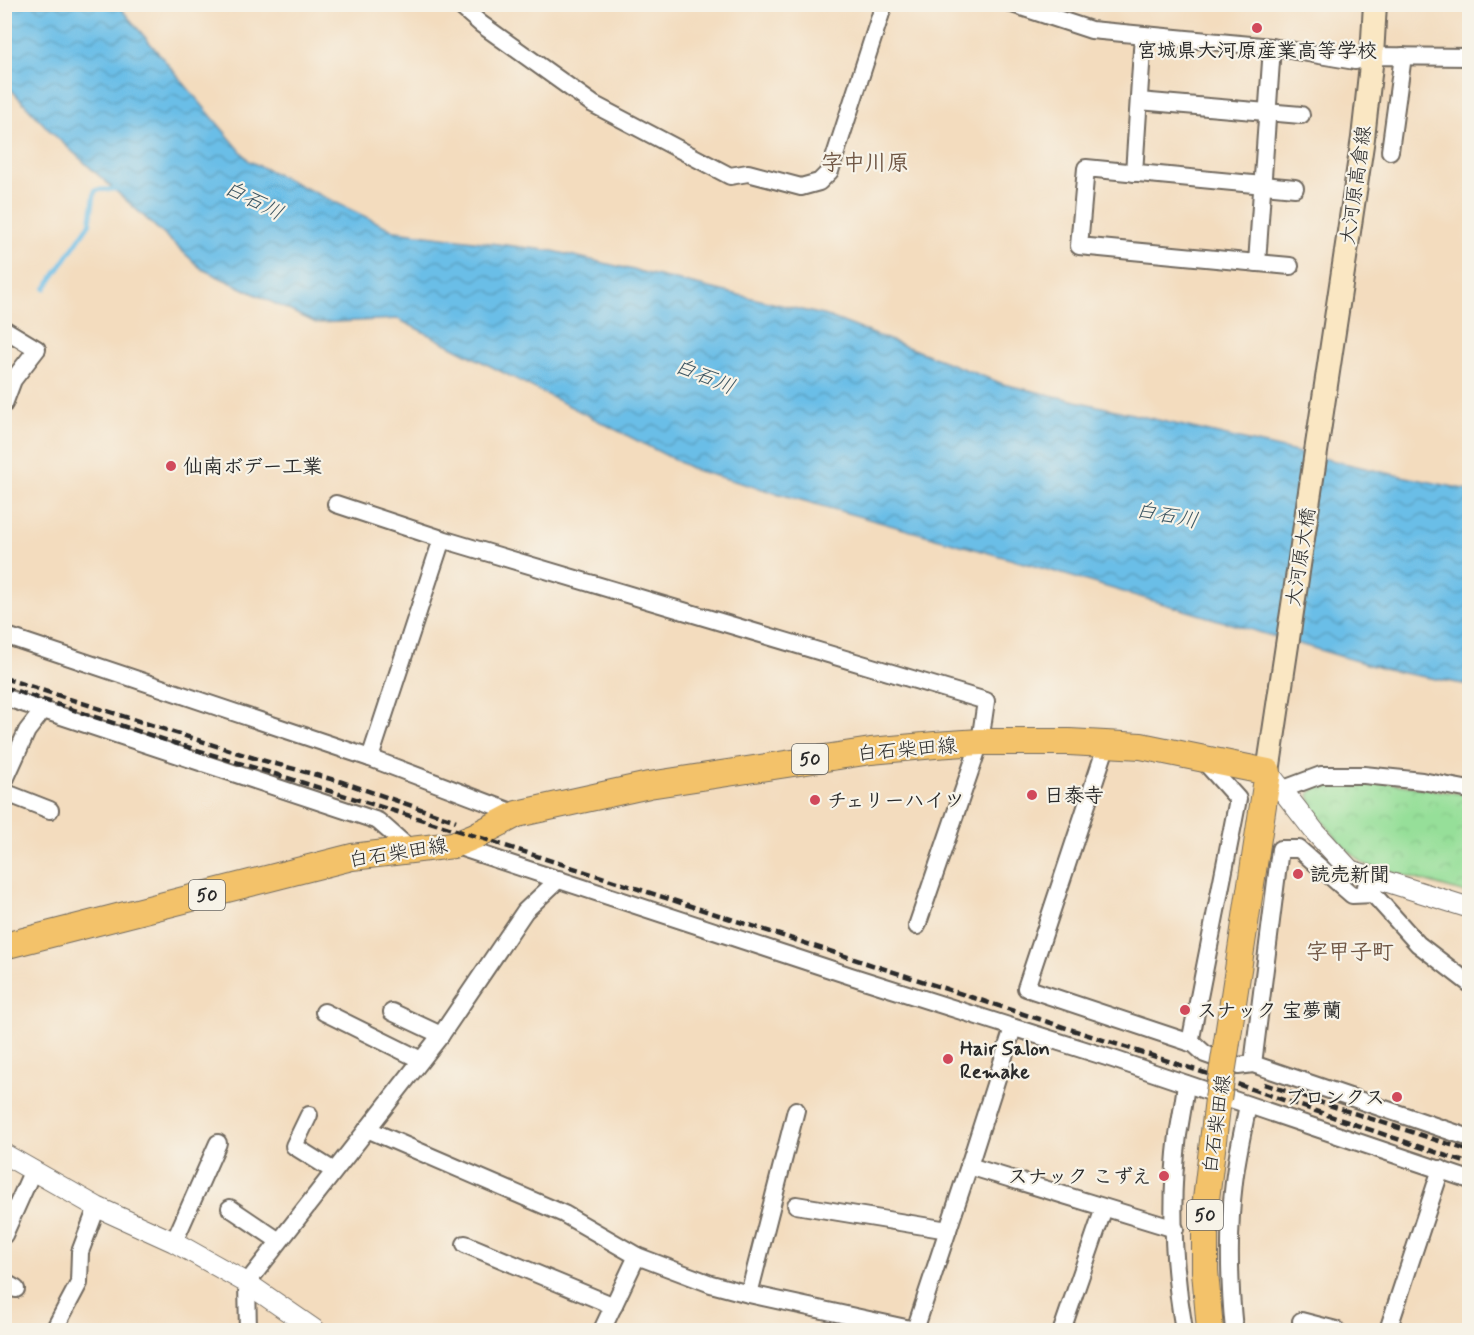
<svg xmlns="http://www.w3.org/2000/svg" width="1474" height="1335" font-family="Mynerve,'Klee One',sans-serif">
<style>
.park{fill:url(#park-crowns);stroke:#608562;stroke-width:1.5}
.water{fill:url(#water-waves);stroke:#4b7489;stroke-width:1.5}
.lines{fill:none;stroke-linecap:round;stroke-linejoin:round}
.stream{stroke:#6bbee7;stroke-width:4.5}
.minor-casing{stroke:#71695e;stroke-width:20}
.tertiary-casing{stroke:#71695e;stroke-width:22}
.secondary-casing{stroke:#71695e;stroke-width:26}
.primary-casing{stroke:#71695e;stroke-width:28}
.minor{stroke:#fff;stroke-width:16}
.tertiary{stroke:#fff;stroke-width:20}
.secondary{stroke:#fae7c3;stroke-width:22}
.primary{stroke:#f3c26a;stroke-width:26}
.rail{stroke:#2b2b2b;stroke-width:4.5;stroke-dasharray:9 4.5;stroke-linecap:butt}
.primary-bridge-casing{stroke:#71695e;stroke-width:28;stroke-linecap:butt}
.primary-bridge{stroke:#f3c26a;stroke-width:26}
.poi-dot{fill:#d1495b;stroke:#f7f3e8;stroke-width:2}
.labels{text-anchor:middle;stroke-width:4.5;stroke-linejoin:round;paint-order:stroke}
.shield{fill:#f7f3e8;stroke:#686764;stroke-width:1.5}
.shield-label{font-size:18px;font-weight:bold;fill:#2b2b2b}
.poi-label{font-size:20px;font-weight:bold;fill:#2b2b2b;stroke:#f7f3e8;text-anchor:start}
.street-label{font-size:20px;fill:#2b2b2b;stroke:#f7f3e8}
.water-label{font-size:21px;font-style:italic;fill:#3e5763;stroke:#f7f3e8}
.quarter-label{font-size:22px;font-weight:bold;fill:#6f5644;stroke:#f7f3e8}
</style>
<defs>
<pattern id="park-crowns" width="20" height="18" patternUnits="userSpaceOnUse" patternTransform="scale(1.5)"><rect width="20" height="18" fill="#96df99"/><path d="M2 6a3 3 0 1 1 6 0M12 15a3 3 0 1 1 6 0" fill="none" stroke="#81c084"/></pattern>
<pattern id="water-waves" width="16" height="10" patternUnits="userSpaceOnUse" patternTransform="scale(1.5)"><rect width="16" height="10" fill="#6bbee7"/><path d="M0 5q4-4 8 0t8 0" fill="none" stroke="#589bbb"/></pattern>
</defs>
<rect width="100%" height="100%" fill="#f7f3e8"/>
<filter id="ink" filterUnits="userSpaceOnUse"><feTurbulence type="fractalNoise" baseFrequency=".0167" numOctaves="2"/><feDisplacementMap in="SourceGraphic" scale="12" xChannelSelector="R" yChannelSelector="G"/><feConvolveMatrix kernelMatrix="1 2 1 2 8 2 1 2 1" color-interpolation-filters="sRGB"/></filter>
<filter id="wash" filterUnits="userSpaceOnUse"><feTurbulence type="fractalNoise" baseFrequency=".008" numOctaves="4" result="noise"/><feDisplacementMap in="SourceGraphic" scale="24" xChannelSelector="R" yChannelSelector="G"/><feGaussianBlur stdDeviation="1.35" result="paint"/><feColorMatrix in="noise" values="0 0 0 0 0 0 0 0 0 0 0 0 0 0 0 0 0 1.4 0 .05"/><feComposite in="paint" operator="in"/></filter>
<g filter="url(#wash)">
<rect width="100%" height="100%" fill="#f3dcbe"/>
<polygon class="park" points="1369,780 1469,795 1469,894 1364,864 1342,845 1312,808 1309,794 1323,782"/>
<polygon class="water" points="5,5 118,5 249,161 395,231 553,251 827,316 1003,384 1382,472 1469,490 1469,685 1387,670 1056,572 695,470 398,319 316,323 202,269 52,133 5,83"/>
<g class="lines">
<polyline class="stream" points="45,289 90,223 95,190 120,189"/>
</g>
</g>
<g filter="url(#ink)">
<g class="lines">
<g class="minor-casing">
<g id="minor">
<polyline points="458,4 481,24 593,104 730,176 748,173 801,187 819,182 830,171 884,4"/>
<polyline points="1012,4 1091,30 1272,47 1355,61 1372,56 1470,57"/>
<polyline points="1139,101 1301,115"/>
<polyline points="1390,151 1403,56"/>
<polyline points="1134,173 1143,35"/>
<polyline points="1257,263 1272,47"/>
<polyline points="1290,266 1079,246 1086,168 1295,188"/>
<polyline points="4,329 37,349 13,380 4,404"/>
<polyline points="336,504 442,539 986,701 980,742 917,926"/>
<polyline points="4,635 370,758 517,814"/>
<polyline points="4,697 378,821 410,849"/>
<polyline points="1107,744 1026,988 1194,1044 1205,1054 1238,1066 1253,1064 1470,1138"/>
<polyline points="370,758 442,539"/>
<polyline points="4,782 27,731 44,709"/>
<polyline points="1281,790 1321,775 1364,775 1422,781 1470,790"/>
<polyline points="4,792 50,810"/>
<polyline points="453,845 851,976 1113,1059 1470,1180"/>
<polyline points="1366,886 1418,944 1470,984"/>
<polyline points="324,1012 421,1060"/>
<polyline points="392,1012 441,1035"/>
<polyline points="1190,1043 1238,799 1202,759"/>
<polyline points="1253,1064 1280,849 1299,849 1352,895 1374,894"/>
<polyline points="309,1115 294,1146 334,1171"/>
<polyline points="367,1129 564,1214 637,1256 711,1284 749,1294 796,1110"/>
<polyline points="969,1166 1175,1229"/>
<polyline points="796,1205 948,1230"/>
<polyline points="230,1208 279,1241"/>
<polyline points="4,1235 33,1170"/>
<polyline points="174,1242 218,1143"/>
<polyline points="465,1244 614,1306"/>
<polyline points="4,1282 16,1289"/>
<polyline points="749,1294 915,1330"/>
<polyline points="1301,1321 1336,1330"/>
<polyline points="54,1330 79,1283 80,1252 97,1207"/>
<polyline points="248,1330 247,1283 441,1035 525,911 559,879"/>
<polyline points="602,1330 637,1256"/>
<polyline points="915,1330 969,1166 1013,1028"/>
<polyline points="1062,1330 1104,1208"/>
<path d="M1184 1330C1173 1267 1170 1199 1178 1135 1181 1118 1184 1101 1186 1084"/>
<path d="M1234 1330C1229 1281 1228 1231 1234 1182 1237 1156 1243 1130 1248 1105"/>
<polyline points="1388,1330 1441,1169"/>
</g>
</g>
<g class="tertiary-casing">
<g id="tertiary">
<polyline points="1268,772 1315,832 1350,870 1470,908"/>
<polyline points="4,1154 97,1207 174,1242 247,1283 315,1330"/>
</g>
</g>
<g class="secondary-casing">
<polyline id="secondary" points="1268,772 1363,138 1372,56 1375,4"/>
</g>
<g class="primary-casing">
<g id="primary">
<polyline points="4,946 352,857 453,845 475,836 517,814 649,785 871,751 935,745 980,742 1069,742 1141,746 1268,772 1227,1042"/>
<polyline points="1210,1330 1205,1271 1205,1208 1218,1099"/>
</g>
</g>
<use href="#minor" class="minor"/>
<use href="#tertiary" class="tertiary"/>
<use href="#secondary" class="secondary"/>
<use href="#primary" class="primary"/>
<g class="rail">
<polyline points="4,678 254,758 342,782 456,821"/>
<polyline points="4,687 168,741 475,836 1202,1072 1470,1164"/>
<polyline points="1264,1084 1470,1151"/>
</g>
<g class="primary-bridge-casing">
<polyline id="primary-bridge" points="1218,1099 1227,1042"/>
</g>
<use href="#primary-bridge" class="primary-bridge"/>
</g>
</g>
<g class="poi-dot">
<circle cx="1257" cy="28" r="6"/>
<circle cx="171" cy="466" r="6"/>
<circle cx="1032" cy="795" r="6"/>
<circle cx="815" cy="800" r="6"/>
<circle cx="1298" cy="874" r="6"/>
<circle cx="1185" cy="1010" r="6"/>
<circle cx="948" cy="1059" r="6"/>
<circle cx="1397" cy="1097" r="6"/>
<circle cx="1164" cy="1176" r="6"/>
</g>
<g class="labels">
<g class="shield">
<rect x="792" y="744" width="36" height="30" rx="4.5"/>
<rect x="189" y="880" width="36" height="30" rx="4.5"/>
<rect x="1187" y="1200" width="36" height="30" rx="4.5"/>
</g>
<g class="shield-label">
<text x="810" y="765">50</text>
<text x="207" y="901">50</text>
<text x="1205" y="1221">50</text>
</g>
<g class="poi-label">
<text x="1257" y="57" text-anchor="middle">宮城県大河原産業高等学校</text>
<text x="183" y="473">仙南ボデー工業</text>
<text x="1044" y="802">日泰寺</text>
<text x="827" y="807">チェリーハイツ</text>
<text x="1310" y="881">読売新聞</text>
<text x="1197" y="1017">スナック 宝夢蘭</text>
<text x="960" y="1055">Hair Salon<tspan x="960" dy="23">Remake</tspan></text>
<text x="1385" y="1104" text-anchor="end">ブロンクス</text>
<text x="1152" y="1183" text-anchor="end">スナック こずえ</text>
</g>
<g class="street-label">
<text transform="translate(1355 185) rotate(-82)" y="7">大河原高倉線</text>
<text transform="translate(1300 557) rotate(-81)" y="7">大河原大橋</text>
<text transform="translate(907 749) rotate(-5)" y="7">白石柴田線</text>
<text transform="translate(398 852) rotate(-9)" y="7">白石柴田線</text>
<text transform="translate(1216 1124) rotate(-82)" y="7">白石柴田線</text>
</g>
<g class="water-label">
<text transform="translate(254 200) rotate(27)" y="7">白石川</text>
<text transform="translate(705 376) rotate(22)" y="7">白石川</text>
<text transform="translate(1167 515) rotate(11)" y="7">白石川</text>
</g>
<g class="quarter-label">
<text x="865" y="170">字中川原</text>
<text x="1350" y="959">字甲子町</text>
</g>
</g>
<rect width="1474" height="1335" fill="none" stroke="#f7f3e8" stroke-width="24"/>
</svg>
